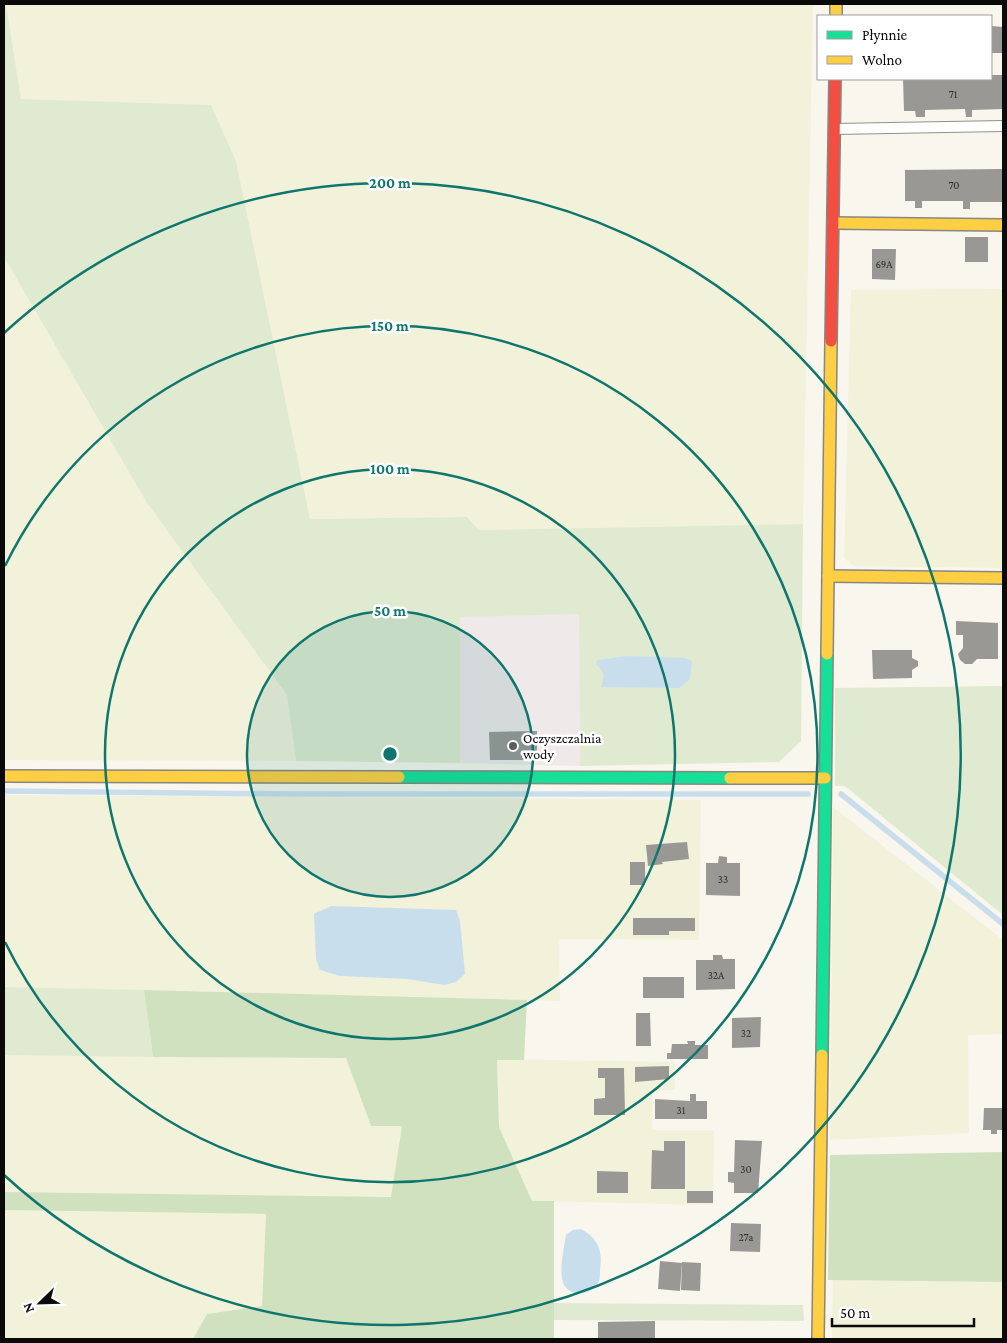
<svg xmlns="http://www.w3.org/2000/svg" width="1007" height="1343" font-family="'Crimson Pro',serif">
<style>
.industrial{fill:#efe9ea}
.farmland{fill:#f2f2db}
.green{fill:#dfead0}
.forest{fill:#cfe1bf}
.water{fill:#c9deed}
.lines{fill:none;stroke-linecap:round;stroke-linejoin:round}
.stream{stroke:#c9deed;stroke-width:5.5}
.building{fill:#9a9894}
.lane-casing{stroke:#91908c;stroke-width:12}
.fast-casing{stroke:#888783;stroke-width:14}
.slow-casing{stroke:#888783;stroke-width:14}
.jam-casing{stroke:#888783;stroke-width:14}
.lane{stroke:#fefefc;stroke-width:10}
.fast{stroke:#16e098;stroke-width:11}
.slow{stroke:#ffcf43;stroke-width:11}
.jam{stroke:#f24e42;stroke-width:11}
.ring{fill:none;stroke:#0f766e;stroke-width:2.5}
.poi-dot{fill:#5d5d59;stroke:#fff;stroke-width:2}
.labels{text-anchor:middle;stroke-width:5;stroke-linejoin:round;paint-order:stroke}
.number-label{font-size:11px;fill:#2e2e2c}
.poi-label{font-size:14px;fill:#0a0a0a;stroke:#fff;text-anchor:start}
.centre{fill:#0f766e;stroke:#fff;stroke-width:2.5}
.ring-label{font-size:15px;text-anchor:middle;font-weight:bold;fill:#0f766e;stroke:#fff;stroke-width:5;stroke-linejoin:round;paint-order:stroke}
</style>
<rect width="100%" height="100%" fill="#f8f6ed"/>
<polygon class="industrial" points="579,613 580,766 460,763 460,617"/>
<g class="farmland">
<polygon points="6,4 813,4 803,524 479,530 467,517 310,519 236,161 211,105 21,99"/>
<polygon points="4,257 147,503 287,695 296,761 4,760"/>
<polygon points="1003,289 1003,568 854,566 844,558 851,290"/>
<polygon points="4,795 701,800 699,940 559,939 560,1001 4,987"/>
<polygon points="833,807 1003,940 1003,1034 968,1035 969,1133 830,1140"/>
<polygon points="4,1055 346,1058 371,1126 402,1126 391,1198 4,1192"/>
<polygon points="497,1059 675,1062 675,1090 652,1090 652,1130 714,1130 713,1205 532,1201 499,1127"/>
<polygon points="4,1210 266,1214 262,1306 207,1314 193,1339 4,1339"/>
<polygon points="833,1280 1003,1282 1003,1339 832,1339"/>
</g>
<g class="green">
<polygon points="4,4 6,4 21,99 211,105 236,161 310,519 467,517 479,530 803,524 801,741 779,762 580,766 579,614 460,617 460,763 296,761 287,695 147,503 4,257"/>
<polygon points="1003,686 1003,915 845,786 835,786 835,688"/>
<polygon points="4,987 144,990 153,1057 4,1055"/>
<polygon points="553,1303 803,1305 804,1321 554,1320"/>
</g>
<g class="forest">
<polygon points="144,990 527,1000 524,1060 497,1060 499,1127 532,1201 554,1201 554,1339 193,1339 207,1314 262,1306 266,1214 4,1210 4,1192 391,1197 402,1126 371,1126 346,1058 153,1057"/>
<polygon points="1003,1152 1003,1282 828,1280 830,1155"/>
</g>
<g class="water">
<path d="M628 656 685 658 692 661 690 679 679 688 601 687C605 675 605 673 596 664L597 660Z"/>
<polygon points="331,906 456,910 460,921 465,974 456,982 445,985 407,979 341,976 320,970 316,959 314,914"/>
<path d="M581 1229C598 1238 603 1251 600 1270 600 1275 600 1281 597 1285 590 1295 571 1297 564 1285 558 1272 564 1249 566 1235L573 1230Z"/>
</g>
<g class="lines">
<g class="stream">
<polyline points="4,791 291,794 808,794"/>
<polyline points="841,794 1003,924"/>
</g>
</g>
<g class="building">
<polygon points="991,26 1003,27 1003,53 991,53"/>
<polygon points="991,75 1003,75 1003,109 972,110 972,117 966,117 965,109 925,110 925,117 916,117 915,111 904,111 903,79 991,79"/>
<polygon points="1003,169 1003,202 970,202 970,209 963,209 963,201 922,201 922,208 915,208 915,201 905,201 905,170"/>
<rect x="965" y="237" width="23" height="25"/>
<polygon points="872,249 896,249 895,280 872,279"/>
<polygon points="956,621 998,623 998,659 977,659 972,664 965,664 960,660 958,654 963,648 963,635 956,635"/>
<polygon points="872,650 912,650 912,658 918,661 918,666 912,670 912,678 873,679"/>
<polygon points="537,731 537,760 490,760 489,732"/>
<polygon points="687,842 689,859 662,862 663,864 648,866 646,845"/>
<polygon points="719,856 727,857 727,863 740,863 740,896 706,895 706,863 718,863"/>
<rect x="630" y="862" width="15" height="23"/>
<polygon points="633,918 695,918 695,931 669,931 669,935 633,935"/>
<polygon points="713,955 722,955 723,959 735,959 735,989 696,990 696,960 713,960"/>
<rect x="643" y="977" width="41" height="21"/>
<polygon points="636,1013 650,1013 651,1046 636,1046"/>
<polygon points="761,1017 760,1047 732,1048 732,1018"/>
<polygon points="687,1041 695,1041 695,1045 708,1045 708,1059 667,1059 667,1053 671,1053 672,1044 688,1044"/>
<polygon points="669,1066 669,1079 635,1082 635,1067"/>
<polygon points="598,1068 624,1068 625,1115 594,1115 594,1099 605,1098 605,1078 598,1078"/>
<polygon points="690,1094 696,1094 696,1101 707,1101 707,1119 655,1119 655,1099 690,1101"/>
<polygon points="984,1108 1003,1108 1003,1130 997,1130 997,1134 991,1134 991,1130 983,1130"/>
<polygon points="735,1140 762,1141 758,1193 734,1193 734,1183 728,1182 728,1172 734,1172"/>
<polygon points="664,1141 685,1141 685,1189 651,1189 652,1150 664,1151"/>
<polygon points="597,1171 628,1172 628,1193 597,1193"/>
<rect x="687" y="1191" width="26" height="12"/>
<polygon points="731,1223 761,1224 760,1252 730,1251"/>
<polygon points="660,1261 682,1263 680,1291 658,1289"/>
<polygon points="682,1262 701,1263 700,1291 681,1290"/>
<polygon points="655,1321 655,1339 598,1339 598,1322"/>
</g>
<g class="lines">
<g class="lane-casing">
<polyline id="lane" points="834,129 1003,126"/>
</g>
<g class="fast-casing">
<g id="fast">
<polyline points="399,777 730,778"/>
<polyline points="822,1055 827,654"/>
</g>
</g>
<g class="slow-casing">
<g id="slow">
<polyline points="836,4 836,16"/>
<polyline points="833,223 1003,225"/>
<polyline points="828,576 1003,578"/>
<polyline points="827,654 831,341"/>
<polyline points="4,776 399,777"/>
<polyline points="730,778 825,778"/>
<polyline points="818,1339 822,1055"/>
</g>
</g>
<g class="jam-casing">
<polyline id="jam" points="831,341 835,79"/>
</g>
<use href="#lane" class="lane"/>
<use href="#fast" class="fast"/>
<use href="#slow" class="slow"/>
<use href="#jam" class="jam"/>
</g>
<circle cx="390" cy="754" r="143" fill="#0f766e" fill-opacity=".12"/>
<g class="ring">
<circle cx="390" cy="754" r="143"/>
<circle cx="390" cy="754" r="285"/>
<path d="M5 566A428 428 0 1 1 5 942"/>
<path d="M4 333A571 571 0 1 1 4 1175"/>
</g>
<circle class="poi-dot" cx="513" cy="746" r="5"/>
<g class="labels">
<g class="number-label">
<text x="953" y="98">71</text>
<text x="954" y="189">70</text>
<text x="884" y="268">69A</text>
<text x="723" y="883">33</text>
<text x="716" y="979">32A</text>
<text x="746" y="1037">32</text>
<text x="681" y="1114">31</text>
<text x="746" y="1173">30</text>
<text x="746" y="1241">27a</text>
</g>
<g class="poi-label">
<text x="523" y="743">Oczyszczalnia<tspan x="523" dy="16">wody</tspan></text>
</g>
</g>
<circle cx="390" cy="754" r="8" class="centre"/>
<g class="ring-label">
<text x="390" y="188">200 m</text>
<text x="390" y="331">150 m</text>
<text x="390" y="474">100 m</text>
<text x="390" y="616">50 m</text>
</g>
<rect width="1007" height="1343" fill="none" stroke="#0a0a0a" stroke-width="10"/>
<rect x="817" y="15" width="175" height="65" fill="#ffffff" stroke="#9d9d9d"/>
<rect x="827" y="31" width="25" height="8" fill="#16e098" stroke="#9d9d9d"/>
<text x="862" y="40" font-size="15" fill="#0a0a0a">Płynnie</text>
<rect x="827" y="56" width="25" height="8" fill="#ffcf43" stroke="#9d9d9d"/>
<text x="862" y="65" font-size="15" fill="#0a0a0a">Wolno</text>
<g transform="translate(40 1303) rotate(247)" stroke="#ffffff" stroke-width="4" paint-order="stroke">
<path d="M0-4L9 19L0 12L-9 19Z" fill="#0a0a0a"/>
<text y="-8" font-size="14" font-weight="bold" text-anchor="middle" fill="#0a0a0a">N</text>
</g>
<path d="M832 1318v8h142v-8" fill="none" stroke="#0a0a0a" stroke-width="2.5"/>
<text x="840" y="1318" font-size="15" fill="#0a0a0a" stroke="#ffffff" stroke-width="4" paint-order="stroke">50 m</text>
</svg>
